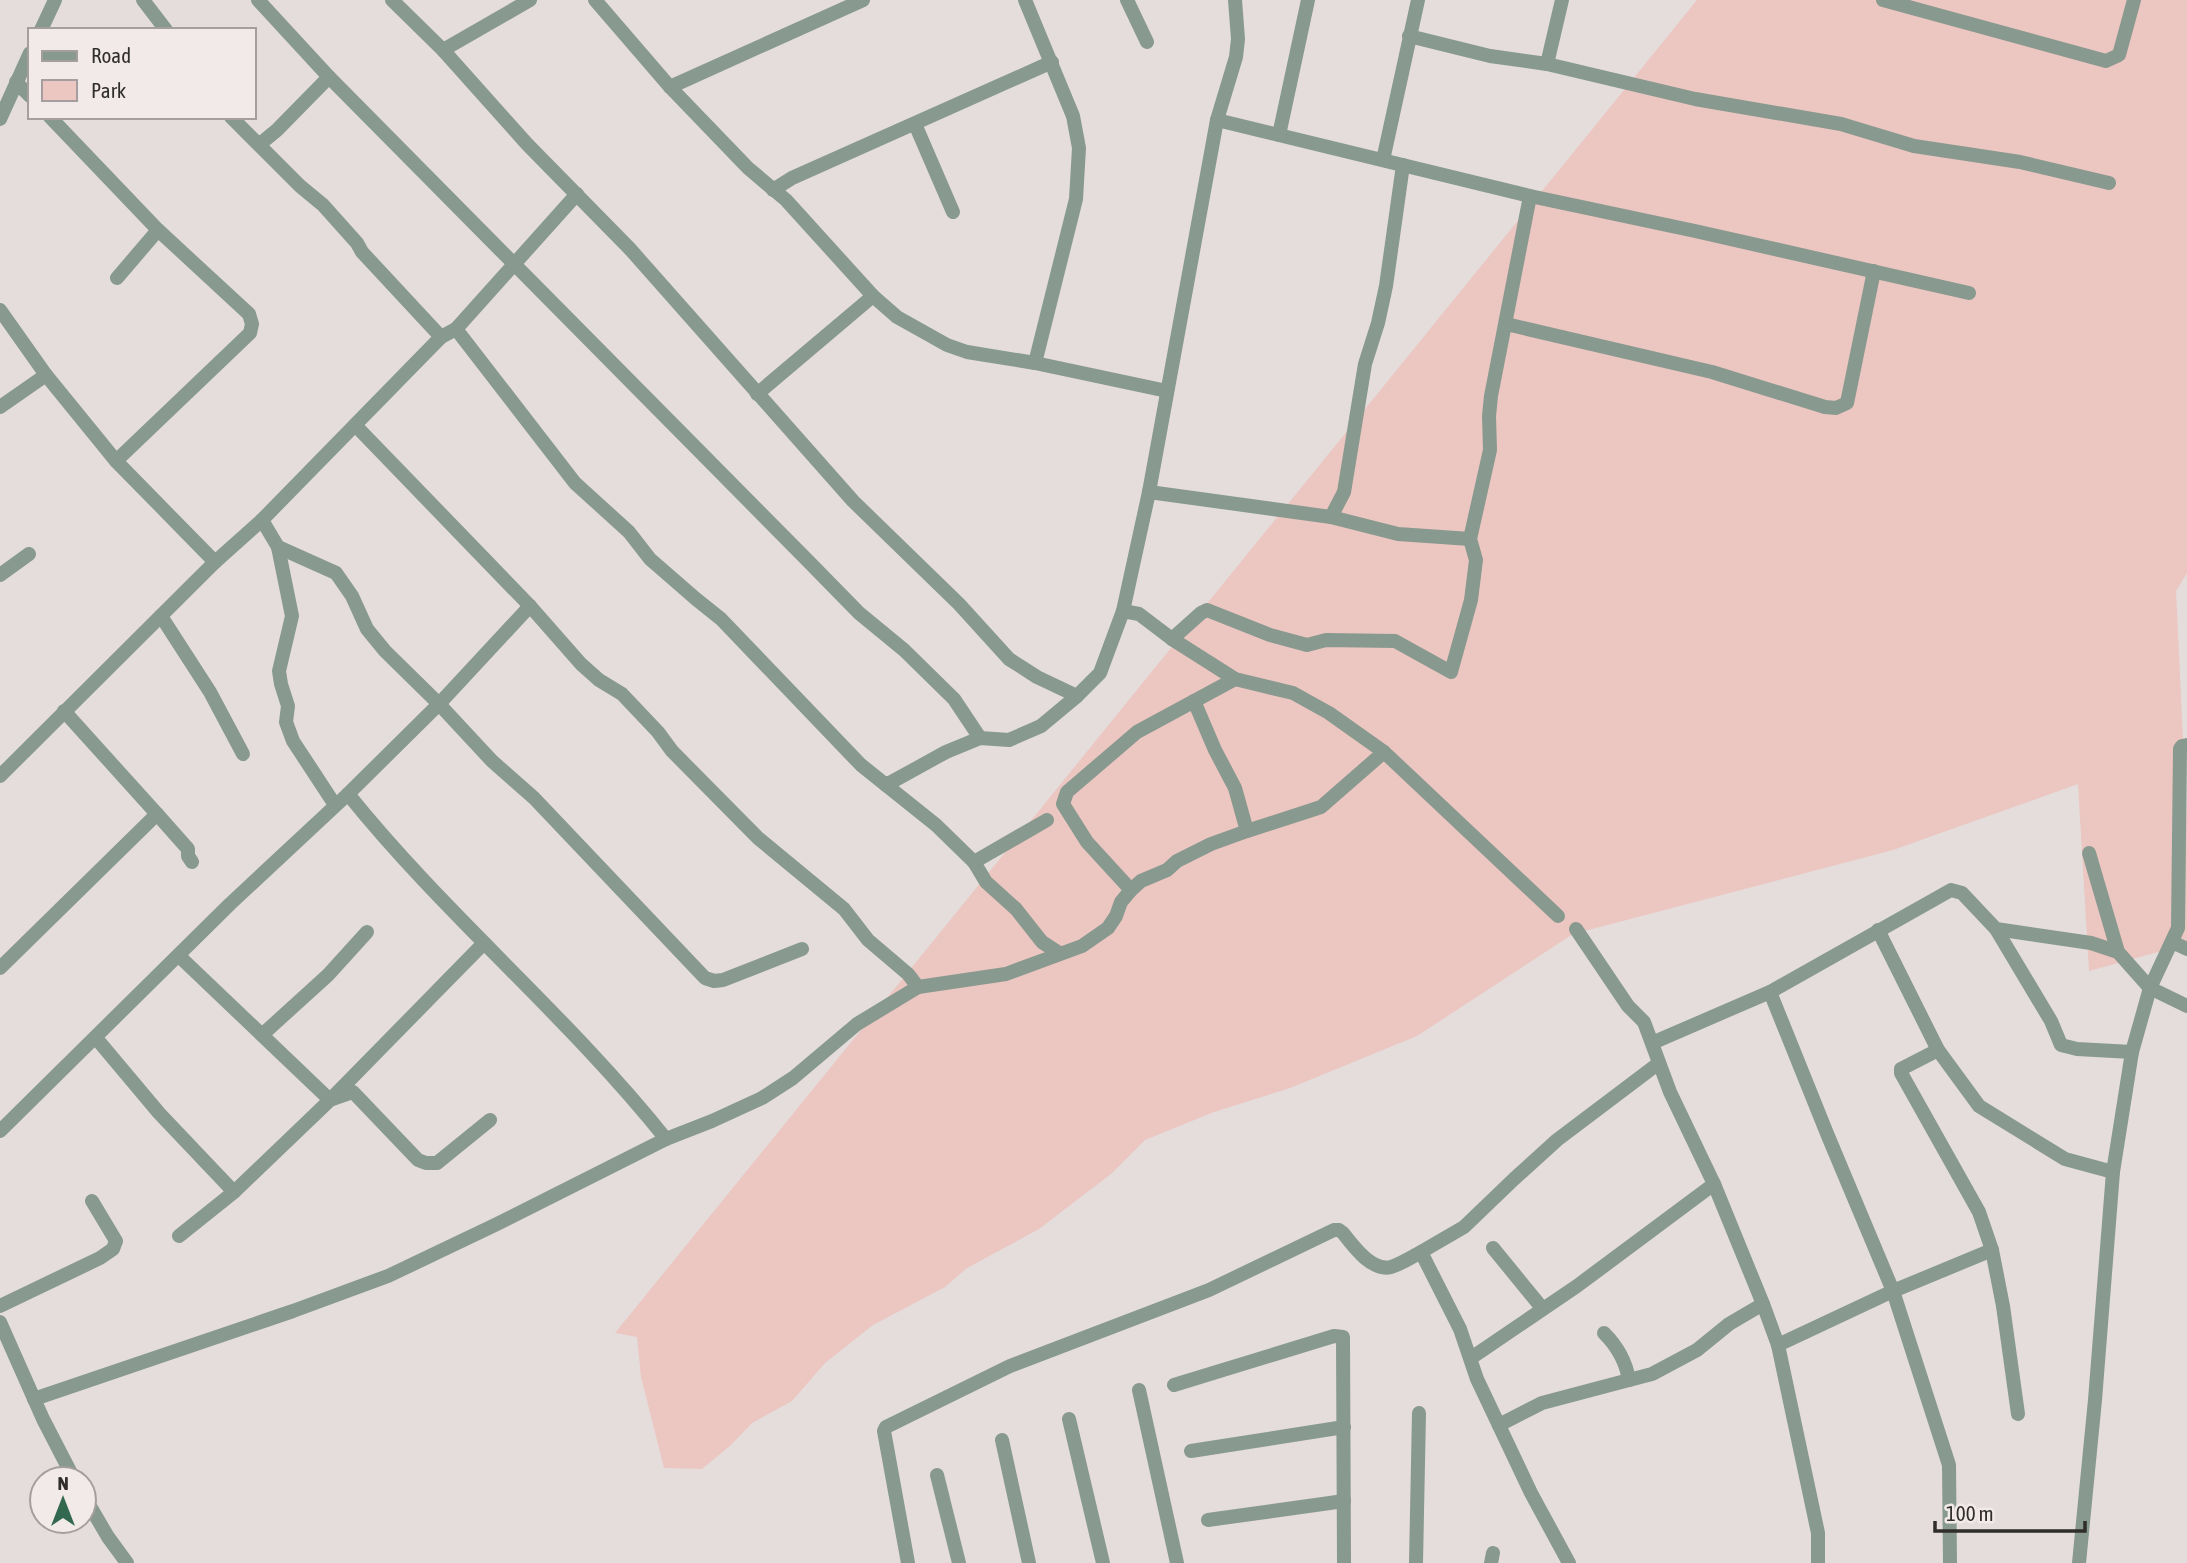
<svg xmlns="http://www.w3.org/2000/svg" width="2187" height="1563" font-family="'Asap Condensed',sans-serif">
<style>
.green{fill:#ecc6c0}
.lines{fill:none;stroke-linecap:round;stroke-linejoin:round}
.minor{stroke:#88998f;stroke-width:14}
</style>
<rect width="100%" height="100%" fill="#e4dddc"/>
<polygon class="green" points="1697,0 2187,0 2187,573 2176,591 2187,823 2187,944 2089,971 2078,784 1893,850 1573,934 1417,1036 1290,1088 1214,1112 1145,1140 1111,1174 1039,1229 967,1268 945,1287 873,1325 825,1363 792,1401 752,1423 731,1445 702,1469 664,1468 641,1377 637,1337 615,1333"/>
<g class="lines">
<g class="minor">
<polyline points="143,0 166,30"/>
<polyline points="258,0 329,77 813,566 859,613 904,650 954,699 980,738"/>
<polyline points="392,0 443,50 527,144 630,249 853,501 959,604 1009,659 1037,677 1077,696 1100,673 1123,611 1139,614 1172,639 1235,679 1293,693 1329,713 1384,752 1558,916"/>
<polyline points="595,0 670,87 748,168 786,200 873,296 897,317 947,345 967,352 1035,363 1167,391"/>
<polyline points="1025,0 1073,116 1079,148 1076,199 1035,363"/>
<polyline points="1127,0 1147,42"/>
<polyline points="1883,0 2106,61 2119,55 2134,0"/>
<polyline points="41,30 55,0"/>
<polyline points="1409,36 1490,56 1547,64 1695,99 1841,124 1914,146 2020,162 2109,183"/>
<polyline points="443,50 530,0"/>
<polyline points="1547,64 1562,0"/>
<polyline points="16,82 30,96"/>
<polyline points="670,87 863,0"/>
<polyline points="50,117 158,230 249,314 252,324 250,333 116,461"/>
<polyline points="231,117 300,186 323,205 357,243 362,252 441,337"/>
<polyline points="0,119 30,53"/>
<polyline points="1217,120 1530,196 1695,231 1969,293"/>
<polyline points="915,124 953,212"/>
<polyline points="1279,135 1308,0"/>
<polyline points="260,144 277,130 329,77"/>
<polyline points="1383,160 1418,0"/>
<polyline points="773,190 792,178 1052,62"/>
<polyline points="117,278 158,230"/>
<polyline points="0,310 46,375 116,461 215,562"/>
<polyline points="1506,324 1712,372 1825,407 1836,408 1847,403 1874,271"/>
<polyline points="456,329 575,483 629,532 650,559 696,599 721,619 861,765 886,785 946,752 980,738 1009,740 1041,726 1077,696"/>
<polyline points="757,394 873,296"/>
<polyline points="0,407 46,375"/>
<polyline points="355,425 530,606 581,664 599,680 622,694 658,732 672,751 758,838 844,909 868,940 908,974 918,987 1006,974 1082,946 1108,928 1116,916 1121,902 1131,890 1141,881 1167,870 1177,861 1211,844 1247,831 1235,788 1215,750 1194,701"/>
<polyline points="1149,492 1331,517 1398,534 1470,539"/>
<polyline points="1331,517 1344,492 1365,364 1378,323 1386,286 1403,165"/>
<polyline points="262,520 278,547 336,573 352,596 367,629 385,651 439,704 492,761 534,798 705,978 714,981 723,980 802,949"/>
<polyline points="278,547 292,616 279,671 281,684 288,706 286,722 293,741 335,805"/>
<polyline points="0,575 29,554"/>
<polyline points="1123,611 1149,492 1217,120 1236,57 1238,39 1235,0"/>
<polyline points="161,616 210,692 243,754"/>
<polyline points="1172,639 1201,613 1207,610 1270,635 1307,645 1326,640 1395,641 1451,672 1471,600 1476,560 1470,539 1490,450 1489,416 1491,396 1530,196"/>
<polyline points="0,776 215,562 262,520 441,337 456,329 577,194"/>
<polyline points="886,785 936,825 974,862 986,882 1016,909 1042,942 1059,953"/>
<path d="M348 794C446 916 568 1016 666 1139"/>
<polyline points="157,814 188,849 188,856 192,862"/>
<polyline points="1247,831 1321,807 1384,752"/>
<polyline points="2089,853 2118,952"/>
<polyline points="974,862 1047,820"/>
<polyline points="1131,890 1087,842 1063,804 1067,792 1137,732 1235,679"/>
<polyline points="1576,929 1628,1006 1644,1022 1670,1092 1714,1184 1763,1304 1778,1345 1818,1533 1818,1563"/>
<polyline points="1996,929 2051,1021 2061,1045 2077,1049 2132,1052"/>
<polyline points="1878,930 1938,1050 1979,1106 2065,1159 2113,1172"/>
<polyline points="2172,942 2187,949"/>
<polyline points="179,956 330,1100 353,1092 418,1160 426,1163 437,1163 490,1120"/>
<polyline points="0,968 157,814 64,711"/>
<polyline points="263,1034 328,975 367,932"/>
<polyline points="96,1038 159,1113 234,1192"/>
<polyline points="1652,1043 1770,992"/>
<polyline points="1938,1050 1901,1069 1901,1073 1979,1212 1992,1250 2003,1306 2018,1414"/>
<polyline points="0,1131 230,904 348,794 439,704 530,606"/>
<polyline points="179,1236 234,1192 330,1100 484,943"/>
<polyline points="1493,1248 1542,1308"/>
<polyline points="0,1306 100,1258 113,1249 116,1241 92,1201"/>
<polyline points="0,1322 43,1419 74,1479"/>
<path d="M1604 1333C1616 1345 1626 1362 1629 1380L1652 1374 1697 1350 1729 1324 1763 1304"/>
<polyline points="1778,1345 1893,1291 1992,1250"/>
<polyline points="1471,1358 1577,1286 1714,1184"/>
<polyline points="1174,1385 1334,1336 1343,1337 1344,1563"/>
<polyline points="1139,1390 1177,1563"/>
<polyline points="34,1399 293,1311 388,1276 497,1224 666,1139 712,1121 762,1098 793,1078 857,1024 918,987"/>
<polyline points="1069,1419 1103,1563"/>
<polyline points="1499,1425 1542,1403 1629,1380"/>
<polyline points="1002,1440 1029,1563"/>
<polyline points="1191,1451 1344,1427"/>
<polyline points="937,1475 959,1563"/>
<polyline points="84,1496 108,1537 127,1563"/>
<polyline points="1208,1520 1344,1501"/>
<path d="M908 1563 884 1431 886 1427 1010 1366 1209 1290 1334 1230H1339L1343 1233C1353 1246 1372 1272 1391 1267 1401 1264 1412 1257 1421 1252"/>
<polyline points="1416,1563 1419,1413"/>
<polyline points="1491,1563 1493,1553"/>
<polyline points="1569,1563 1531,1493 1477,1379 1460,1329 1421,1252 1464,1227 1514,1179 1557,1140 1659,1063"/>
<polyline points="1950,1563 1949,1465 1893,1291 1828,1136 1770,992 1951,890 1962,893 1996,929 2091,943 2118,952 2150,988 2178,928 2180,749 2182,746 2187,745"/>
<polyline points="2079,1563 2095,1400 2113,1172 2132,1052 2150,988 2187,1006"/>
</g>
</g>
<rect x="28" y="28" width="228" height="91" fill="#f1eae9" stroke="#a49e9e" stroke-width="2"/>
<rect x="42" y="51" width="35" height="10" fill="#88998f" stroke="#a49e9e" stroke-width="2"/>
<text x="91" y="63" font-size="21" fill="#302d2d">Road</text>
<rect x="42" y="80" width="35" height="21" fill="#ecc6c0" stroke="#a49e9e" stroke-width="2"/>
<text x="91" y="98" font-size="21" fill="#302d2d">Park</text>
<g transform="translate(63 1500)"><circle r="33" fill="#f1eae9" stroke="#a49e9e" stroke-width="2"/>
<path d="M0-5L12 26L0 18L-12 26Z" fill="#32684e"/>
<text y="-10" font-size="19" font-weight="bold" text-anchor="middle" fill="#302d2d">N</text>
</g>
<path d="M1935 1521v10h150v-10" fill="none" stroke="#302d2d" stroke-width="3.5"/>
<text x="1946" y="1521" font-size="21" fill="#302d2d" stroke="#f1eae9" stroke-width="5" paint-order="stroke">100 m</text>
</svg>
